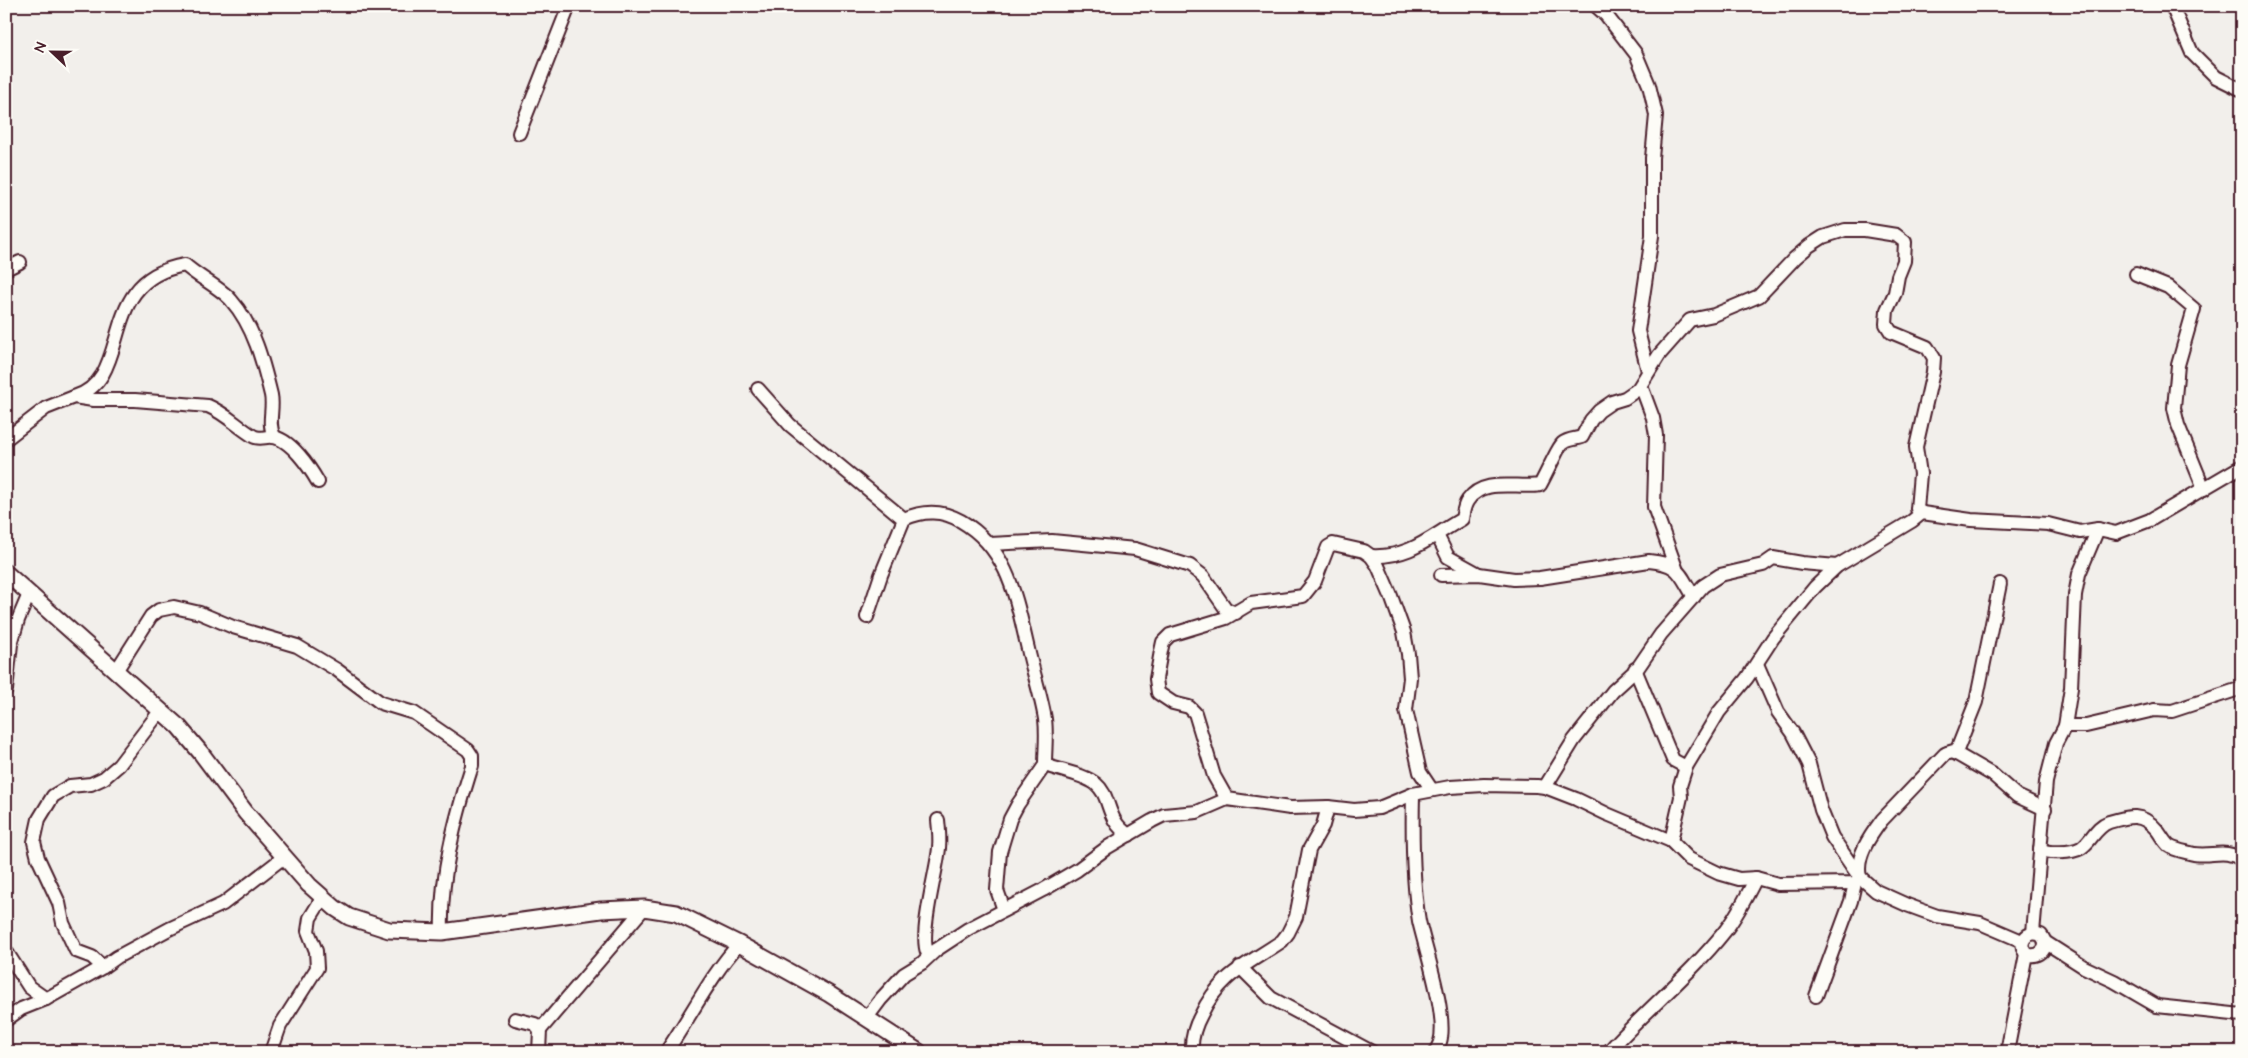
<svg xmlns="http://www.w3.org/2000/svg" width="2248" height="1058" font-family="'Architects Daughter',sans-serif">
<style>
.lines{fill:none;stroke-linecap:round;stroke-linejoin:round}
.minor-casing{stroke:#4a1f2b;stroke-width:16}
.major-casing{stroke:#4a1f2b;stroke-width:19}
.minor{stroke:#fdfcf7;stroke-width:12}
.major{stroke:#fdfcf7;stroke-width:15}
</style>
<rect width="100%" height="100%" fill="#f2efeb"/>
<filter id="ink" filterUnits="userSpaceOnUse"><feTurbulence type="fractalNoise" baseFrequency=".02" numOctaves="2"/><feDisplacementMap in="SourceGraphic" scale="10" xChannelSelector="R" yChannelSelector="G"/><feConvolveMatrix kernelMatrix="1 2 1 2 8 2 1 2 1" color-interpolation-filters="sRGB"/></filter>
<g filter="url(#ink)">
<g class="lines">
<g class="minor-casing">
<g id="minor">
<polyline points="1596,6 1606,15 1636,54 1649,85 1656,115 1652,158 1652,236 1638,331 1648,371"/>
<polyline points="2172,6 2192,53 2216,77 2242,90"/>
<polyline points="519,133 569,6"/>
<polyline points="6,269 20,262"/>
<polyline points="2136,274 2168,287 2194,309 2178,365 2174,408 2178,425 2204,489"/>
<polyline points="758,389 790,425 904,519"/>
<polyline points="1638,389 1659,355 1690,320 1714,315 1759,296 1795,258 1809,246 1823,237 1845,230 1865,230 1896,235 1905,242 1904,261 1898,276 1895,293 1887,310 1886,324 1891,332 1927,347 1934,358 1933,372 1916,447 1920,474 1917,509 1922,513"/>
<path d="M74 397C136 378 94 280 185 265 198 277 221 288 231 300 254 326 263 362 271 395 274 409 267 423 274 436"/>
<path d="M6 439 46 408 74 397 93 400H135L208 406C225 413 238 427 253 436 259 440 266 436 272 437 290 438 310 468 318 482"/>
<polyline points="1437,535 1448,557 1477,573"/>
<polyline points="990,544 1052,541 1135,549 1190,566 1203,576 1226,609 1236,613"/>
<path d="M1371 556C1410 558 1430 537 1462 519 1463 513 1464 505 1468 500 1484 477 1517 489 1540 485 1545 477 1559 445 1563 443 1568 439 1576 439 1582 437L1591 420 1599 411 1612 402 1625 398 1638 389 1643 391 1653 418 1656 435 1654 507 1676 568"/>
<path d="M1441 575 1479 574 1514 579 1540 578 1649 561C1680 564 1679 573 1694 597"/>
<path d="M867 617 881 575 904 519C924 510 942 510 961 521 1009 549 1016 599 1028 649 1033 672 1041 695 1045 719 1047 735 1045 749 1045 765 1061 771 1083 774 1096 784 1112 797 1105 820 1129 835"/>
<polyline points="1757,664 1778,712 1793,733 1809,764 1821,810 1832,837 1856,872 1859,872"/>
<polyline points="1635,669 1673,760 1686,767"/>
<path d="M116 671 151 616 159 610 174 607 200 613 233 627 297 646 337 670 381 703 414 713 468 750 472 756V766C455 819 440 876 442 932"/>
<polyline points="6,690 11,644 18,620 29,594"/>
<polyline points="2065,726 2086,726 2154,710 2172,711 2242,688"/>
<polyline points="1947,753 1957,750 1976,702 2000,584"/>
<polyline points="1545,787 1574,740 1613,691 1637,669 1661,634 1703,586 1720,575 1763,565 1773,558 1802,563 1837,566"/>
<path d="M1413 794C1412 836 1412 879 1419 921 1425 948 1448 1017 1440 1042 1439 1045 1437 1049 1435 1052"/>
<polyline points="1227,799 1214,776 1195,713 1189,707 1173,703 1158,693 1156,679 1161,651 1163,642 1170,635 1226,618 1251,603 1303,596 1315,581 1328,547 1333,544 1364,551 1371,556 1378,566 1391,596 1404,632 1408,654 1410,678 1406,710 1420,772 1432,790"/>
<polyline points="1671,841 1681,797 1680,786 1686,767 1719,712 1747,678 1773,638 1815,587 1837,566 1912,521 1922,513 1971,520 2048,524 2080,532 2098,529"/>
<path d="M2040 849C2048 854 2072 853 2081 848 2092 841 2095 827 2109 822 2129 816 2142 812 2157 830 2161 835 2164 842 2169 846 2174 850 2187 852 2194 854 2212 857 2226 848 2242 860"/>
<path d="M1860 877C1855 857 1870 836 1882 820L1945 754 1953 752 1993 775 2017 796 2045 809"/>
<polyline points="1004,910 997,890 1000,852 1010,819 1018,804 1045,765"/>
<polyline points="2033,933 2046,782 2056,743 2065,726 2071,688 2075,595 2079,574 2098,529 2116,533 2150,520 2242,466"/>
<polyline points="2045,942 2084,967 2114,981 2157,1006 2242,1015"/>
<path d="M936 950 928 954C918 937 937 871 939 848 940 839 939 829 938 820"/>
<polyline points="6,951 29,987 46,999"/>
<polyline points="103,967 92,957 76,951 63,923 59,903 38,858 34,842 39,819 53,796 70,786 91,784 104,778 119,765 161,710"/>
<polyline points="1240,967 1271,998 1372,1052"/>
<polyline points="1816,996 1851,901 1855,883"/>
<polyline points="515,1019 535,1024 540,1030 539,1052"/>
<polyline points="866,1019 881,999 904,974 922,963 936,950 968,929 1043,890 1077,870 1108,847 1152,821 1164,815 1197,812 1227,799 1290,808 1328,807 1354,810 1379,808 1413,794 1450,787 1484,785 1537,786 1545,787 1576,799 1607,814 1671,841 1689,859 1718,873 1739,879 1756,878 1778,884 1855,883 1860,877 1876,891 1907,905 1937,916 1980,923 2022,941"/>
<polyline points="6,1020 21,1009 46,999 103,967 117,957 169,929 223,904 284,857"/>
<polyline points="540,1030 644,908"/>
<polyline points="271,1052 280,1026 317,968 316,951 308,931 310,918 323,897"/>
<path d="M666 1052C691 1016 710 976 739 944"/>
<path d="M1192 1052C1191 1039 1195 1026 1201 1015 1220 974 1247 965 1282 941L1288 933 1296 917 1309 850 1323 825 1328 807"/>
<path d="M1608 1052C1646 1010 1690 975 1725 931 1738 914 1747 896 1756 878"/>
<path d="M2007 1052 2026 954C2017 943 2027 929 2041 935 2051 947 2040 959 2026 954"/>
</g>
</g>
<g class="major-casing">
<polyline id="major" points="6,573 179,727 201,753 246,813 309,885 335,908 349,917 389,930 442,932 601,910 644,908 676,913 739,944 829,994 919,1052"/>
</g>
<use href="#minor" class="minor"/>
<use href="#major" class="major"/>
</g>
</g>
<rect width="2248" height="1058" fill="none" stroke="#fdfcf7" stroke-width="25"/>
<rect x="12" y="12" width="2223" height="1033" fill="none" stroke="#4a1f2b" stroke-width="2" filter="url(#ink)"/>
<g transform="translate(52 52) rotate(292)" stroke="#fdfcf7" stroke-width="4" paint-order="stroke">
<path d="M0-4L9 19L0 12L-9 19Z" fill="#4a1f2b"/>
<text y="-8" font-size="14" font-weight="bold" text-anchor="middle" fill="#4a1f2b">N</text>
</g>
</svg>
